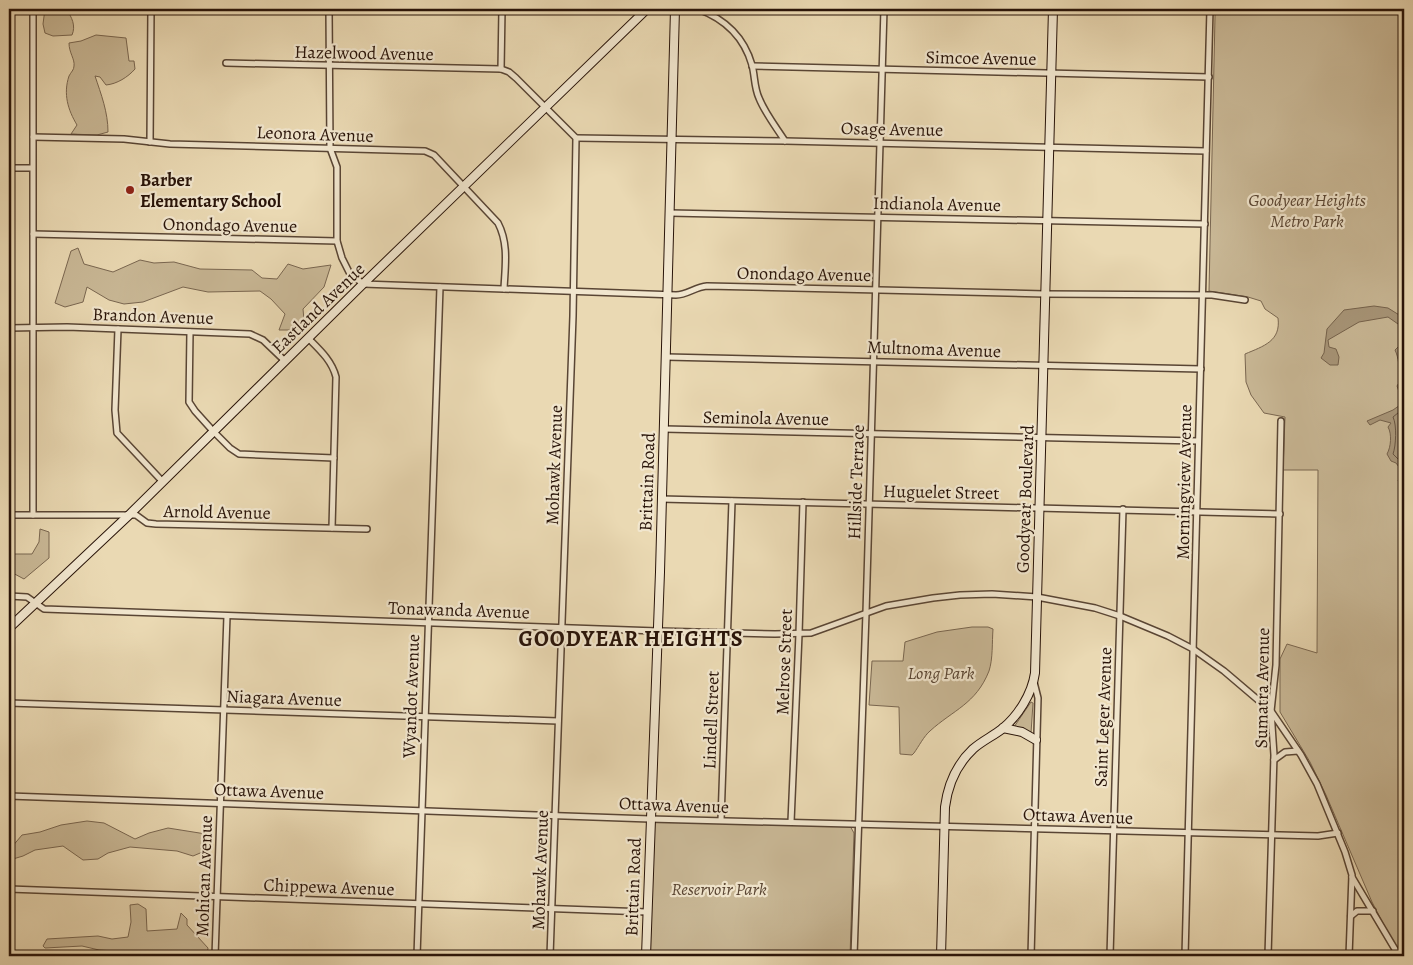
<svg xmlns="http://www.w3.org/2000/svg" width="1413" height="965" font-family="Alegreya,serif">
<style>
.green{fill:#c9b896;stroke:#796650}
.water{fill:#a89679;stroke:#75624c}
.lines{fill:none;stroke-linecap:round;stroke-linejoin:round}
.shore{stroke:#685541;stroke-width:1}
.street-casing{stroke:#594534;stroke-width:8}
.secondary-casing{stroke:#291409;stroke-width:10}
.street{stroke:#f1e6ce;stroke-width:5}
.secondary{stroke:#f1e6ce;stroke-width:8}
.poi-dot{fill:#8f2418;stroke:#f1e6ce;stroke-width:2}
.labels{text-anchor:middle;stroke-width:4.5;stroke-linejoin:round;paint-order:stroke}
.street-label{font-size:18px;fill:#291409;stroke:#f1e6ce}
.poi-label{font-size:18px;font-weight:bold;fill:#291409;stroke:#f1e6ce;text-anchor:start}
.park-label{font-size:18px;font-style:italic;fill:#594533;stroke:#f1e6ce}
.district-label{font-size:22px;font-weight:bold;letter-spacing:1px;fill:#291409;stroke:#f1e6ce}
</style>
<rect width="100%" height="100%" fill="#ead9b3"/>
<filter id="stains"><feTurbulence type="fractalNoise" baseFrequency=".004" numOctaves="4"/><feColorMatrix values="0 0 0 0 .2 0 0 0 0 .09 0 0 0 0 .02 0 0 0 .5 -.17"/></filter>
<radialGradient id="worn" r=".72"><stop offset=".6" stop-color="#630" stop-opacity="0"/><stop offset="1" stop-color="#630" stop-opacity=".3"/></radialGradient>
<g class="green">
<path d="M45 9H66C72 17 76 26 72 35L53 36 45 33 43 24Z"/>
<path d="M1219 9 1404 14V956H1400L1372 902 1326 795 1310 762 1280 712V659L1287 644 1317 653 1318 470H1283L1285 417 1264 413 1251 395 1246 382 1245 354C1264 346 1281 341 1278 318L1265 309 1261 301 1248 297 1209 291 1215 17V13Z"/>
<path d="M96 35 126 38 129 61H134L135 69C128 77 117 84 106 85L100 77 95 76C101 94 108 112 108 132L97 135 71 134 77 125C68 110 63 94 69 76 71 72 74 70 74 66 75 59 69 53 69 43L81 41Z"/>
<polygon points="78,248 84,264 113,272 140,260 154,263 174,262 200,269 252,270 262,278 277,279 288,264 303,269 331,265 324,287 303,309 304,320 298,330 279,330 285,314 271,299 260,291 208,292 183,287 143,302 124,304 109,300 87,287 83,302 65,307 55,303 71,251"/>
<polygon points="40,529 49,532 49,558 24,579 9,571 9,554 32,554 39,542"/>
<path d="M972 627H988L993 629C992 642 993 659 989 671 976 704 953 710 930 731 924 736 919 746 914 753L912 755 900 754 899 707 869 705 872 661H903L905 642 937 632Z"/>
<polygon points="1031,702 1033,703 1031,733 1014,727"/>
<polygon points="656,820 850,826 854,833 850,956 649,956 654,823"/>
<polygon points="87,821 104,823 135,839 149,833 168,828 212,835 211,844 205,851 193,856 177,851 130,847 108,853 98,859 83,860 63,846 35,850 23,856 13,859 11,848 22,835 40,832 61,825"/>
<polygon points="138,904 146,909 147,931 177,929 181,913 187,919 187,925 208,948 207,956 191,956 184,953 160,952 149,956 132,956 130,952 99,950 82,946 45,948 43,946 47,939 98,936 112,939 128,937 131,922 130,905"/>
</g>
<g class="water">
<polygon points="1374,306 1388,308 1404,318 1404,324 1398,324 1388,317 1359,322 1328,340 1329,347 1336,349 1339,357 1338,365 1330,365 1321,358 1324,353 1327,329 1344,310"/>
<path d="M1398 347 1404 358V481H1398L1402 471 1396 463 1391 461 1387 454C1391 447 1392 434 1388 427L1391 423 1380 420 1370 425 1367 421 1393 410 1403 403 1397 386 1403 376C1398 367 1399 358 1395 350Z"/>
</g>
<g class="lines">
<path class="shore" d="M1404 408 1393 417C1397 425 1396 446 1393 454L1404 465"/>
<g class="street-casing">
<g id="street">
<polyline points="33,9 33,515"/>
<path d="M329 9 330 148 337 167V241L342 258 349 272 363 284 676 295C687 295 695 287 707 286L1045 294 1212 295 1245 300"/>
<path d="M698 9C725 19 744 37 752 65 755 76 754 87 759 98 765 113 776 127 785 141"/>
<polyline points="226,63 501,69 509,72 516,78 576,138 573,316 550,956"/>
<polyline points="752,66 1209,77"/>
<polyline points="501,69 502,9"/>
<path d="M33 137 124 139 170 144 425 151 434 155 498 223C509 244 505 267 504 289"/>
<polyline points="576,138 785,141 1206,151"/>
<polyline points="150,142 151,9"/>
<polyline points="9,168 32,168"/>
<polyline points="670,213 1205,224"/>
<polyline points="33,234 337,241"/>
<polyline points="9,328 67,327 250,334 263,340 285,361"/>
<polyline points="118,329 115,410 117,433 162,481"/>
<polyline points="190,332 189,402 195,411 213,431 230,448 239,454 334,458"/>
<path d="M309 339C320 350 332 361 336 377L332 528"/>
<polyline points="666,357 1201,369"/>
<polyline points="664,429 1198,441"/>
<polyline points="661,499 1280,514"/>
<polyline points="9,515 136,515 147,523 156,524 367,529"/>
<polyline points="9,596 27,597 44,609 657,631 775,634 811,633 886,606 933,598 960,595 992,594 1037,597 1095,608 1120,616 1168,636 1193,649 1224,671 1271,711 1301,755 1317,784 1345,852 1352,875 1349,956"/>
<polyline points="9,703 558,721"/>
<polyline points="1274,760 1285,752 1298,751"/>
<polyline points="9,796 650,819 1318,836 1338,833"/>
<polyline points="721,820 732,501"/>
<polyline points="791,822 799,634 803,502"/>
<polyline points="1352,877 1399,956"/>
<polyline points="9,889 647,912"/>
<polyline points="1351,916 1357,911 1373,911"/>
<polyline points="215,956 227,616"/>
<polyline points="417,956 440,287"/>
<polyline points="854,956 866,613 884,9"/>
<polyline points="1031,956 1038,698 1034,682"/>
<polyline points="1110,956 1123,509"/>
<polyline points="1185,956 1210,9"/>
<polyline points="1268,956 1274,755 1271,711 1276,665 1281,421"/>
</g>
</g>
<g class="secondary-casing">
<g id="secondary">
<polyline points="1374,9 1404,10"/>
<polyline points="9,628 129,515 363,284 647,9"/>
<polyline points="1003,728 1022,732 1036,740"/>
<polyline points="646,956 660,572 675,9"/>
<path d="M941 956 945 807C948 784 956 765 973 749 982 741 993 736 1002 729 1018 716 1032 694 1035 673L1053 9"/>
</g>
</g>
<use href="#street" class="street"/>
<use href="#secondary" class="secondary"/>
</g>
<circle class="poi-dot" cx="130" cy="190" r="5"/>
<g class="labels">
<g class="street-label">
<text transform="translate(364 53) rotate(1)" y="6">Hazelwood Avenue</text>
<text transform="translate(981 58) rotate(1)" y="6">Simcoe Avenue</text>
<text transform="translate(892 129) rotate(1)" y="6">Osage Avenue</text>
<text transform="translate(315 134) rotate(2)" y="6">Leonora Avenue</text>
<text transform="translate(937 204) rotate(1)" y="6">Indianola Avenue</text>
<text transform="translate(230 225) rotate(1)" y="6">Onondago Avenue</text>
<text transform="translate(804 274) rotate(1)" y="6">Onondago Avenue</text>
<text transform="translate(318 308) rotate(-44)" y="6">Eastland Avenue</text>
<text transform="translate(153 316) rotate(2)" y="6">Brandon Avenue</text>
<text transform="translate(934 349) rotate(2)" y="6">Multnoma Avenue</text>
<text transform="translate(766 418) rotate(1)" y="6">Seminola Avenue</text>
<text transform="translate(554 465) rotate(-88)" y="6">Mohawk Avenue</text>
<text transform="translate(647 482) rotate(-88)" y="6">Brittain Road</text>
<text transform="translate(856 482) rotate(-88)" y="6">Hillside Terrace</text>
<text transform="translate(1184 482) rotate(-89)" y="6">Morningview Avenue</text>
<text transform="translate(941 492) rotate(1)" y="6">Huguelet Street</text>
<text transform="translate(1025 499) rotate(-88)" y="6">Goodyear Boulevard</text>
<text transform="translate(217 512) rotate(1)" y="6">Arnold Avenue</text>
<text transform="translate(459 610) rotate(2)" y="6">Tonawanda Avenue</text>
<text transform="translate(784 662) rotate(-88)" y="6">Melrose Street</text>
<text transform="translate(1262 688) rotate(-89)" y="6">Sumatra Avenue</text>
<text transform="translate(411 696) rotate(-88)" y="6">Wyandot Avenue</text>
<text transform="translate(284 698) rotate(2)" y="6">Niagara Avenue</text>
<text transform="translate(1103 717) rotate(-88)" y="6">Saint Leger Avenue</text>
<text transform="translate(711 720) rotate(-88)" y="6">Lindell Street</text>
<text transform="translate(269 791) rotate(2)" y="6">Ottawa Avenue</text>
<text transform="translate(674 805) rotate(2)" y="6">Ottawa Avenue</text>
<text transform="translate(1078 816) rotate(2)" y="6">Ottawa Avenue</text>
<text transform="translate(540 870) rotate(-88)" y="6">Mohawk Avenue</text>
<text transform="translate(204 876) rotate(-88)" y="6">Mohican Avenue</text>
<text transform="translate(329 887) rotate(2)" y="6">Chippewa Avenue</text>
<text transform="translate(633 887) rotate(-88)" y="6">Brittain Road</text>
</g>
<g class="poi-label">
<text x="140" y="186">Barber<tspan x="140" dy="21">Elementary School</tspan></text>
</g>
<g class="park-label">
<text x="1307" y="206">Goodyear Heights<tspan x="1307" dy="21">Metro Park</tspan></text>
<text x="941" y="679">Long Park</text>
<text x="719" y="895">Reservoir Park</text>
</g>
<g class="district-label">
<text x="631" y="646">GOODYEAR HEIGHTS</text>
</g>
</g>
<rect width="1413" height="965" fill="none" stroke="#ead9b3" stroke-width="30"/>
<rect x="10" y="10" width="1393" height="945" fill="none" stroke="#291409" stroke-width="2.5"/>
<rect x="15" y="15" width="1383" height="935" fill="none" stroke="#291409"/>
<rect width="100%" height="100%" filter="url(#stains)"/>
<rect width="100%" height="100%" fill="url(#worn)"/>
</svg>
